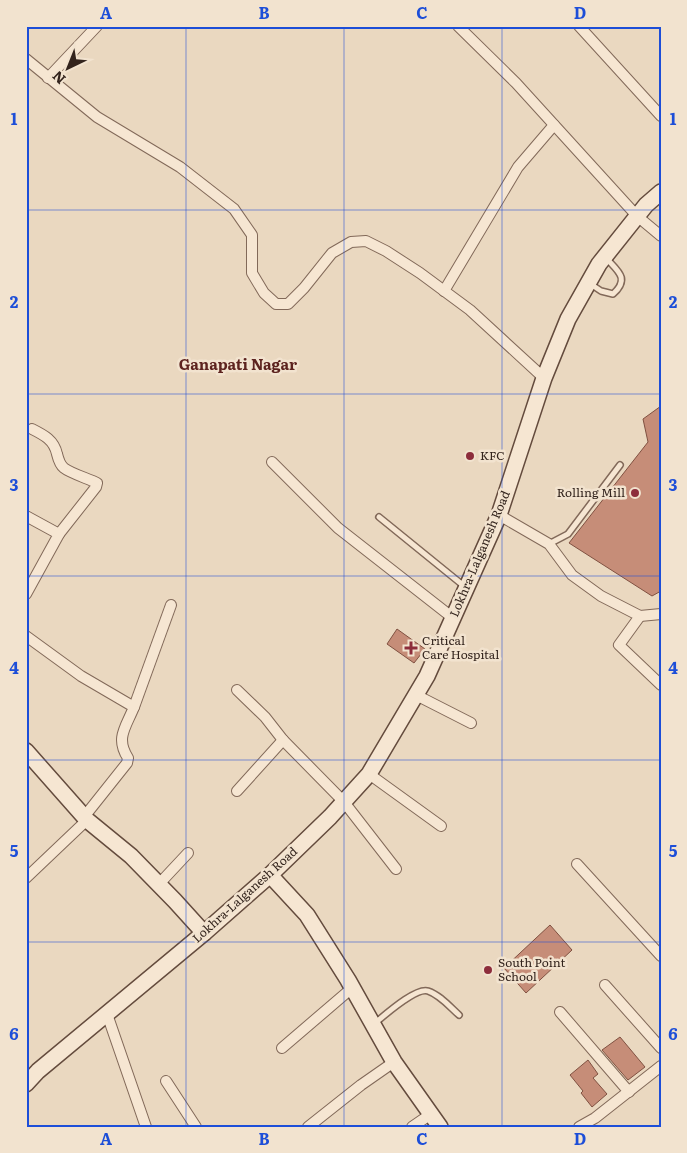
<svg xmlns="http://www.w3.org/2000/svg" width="687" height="1153" font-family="Literata,serif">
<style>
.building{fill:#c68d78;stroke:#805141}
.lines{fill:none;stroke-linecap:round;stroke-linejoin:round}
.lane-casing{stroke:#826959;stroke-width:8}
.street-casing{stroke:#826959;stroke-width:12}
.secondary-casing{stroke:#644b3d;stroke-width:18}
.lane{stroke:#f6e6d2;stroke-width:5}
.street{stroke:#f6e6d2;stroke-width:10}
.secondary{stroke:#f6e6d2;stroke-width:15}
.grid{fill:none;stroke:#1d4ed8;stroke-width:1;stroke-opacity:0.55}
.poi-dot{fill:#8d2d3b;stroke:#f2e3cf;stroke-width:2}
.labels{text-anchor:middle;stroke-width:5;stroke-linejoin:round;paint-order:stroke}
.poi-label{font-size:12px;fill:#33241d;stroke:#f2e3cf;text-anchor:start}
.street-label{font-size:12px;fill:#33241d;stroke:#f2e3cf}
.quarter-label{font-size:15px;font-weight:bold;fill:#5d231f;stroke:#f2e3cf}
.neatline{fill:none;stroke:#1d4ed8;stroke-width:2}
.grid-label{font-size:16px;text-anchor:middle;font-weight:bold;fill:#1d4ed8}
</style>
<rect width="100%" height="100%" fill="#ead8c0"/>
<g class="building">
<polygon points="661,406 661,591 652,596 569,543 648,442 643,419"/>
<polygon points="397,629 425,649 414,663 387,644"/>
<polygon points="550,925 572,950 526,993 504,968"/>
<polygon points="620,1037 645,1067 628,1080 602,1050"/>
<polygon points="588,1060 598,1074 593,1078 607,1094 592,1107 581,1093 583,1091 570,1075"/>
</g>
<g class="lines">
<g class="lane-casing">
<g id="lane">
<path d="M589 283 601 291 613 294C630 279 618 271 607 259"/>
<polyline points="379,517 464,586"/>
<polyline points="549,544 568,534 620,465"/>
<path d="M375 1023C385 1015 416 987 428 991 440 995 450 1007 459 1015"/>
</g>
</g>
<g class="street-casing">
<g id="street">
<polyline points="458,26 516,83 637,216 661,236"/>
<polyline points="579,26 661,116"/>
<polyline points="26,59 97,117 180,167 234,209 252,235 252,273 264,293 276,304 288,304 304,288 332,253 351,242 366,241 386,251 420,273 470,310 544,378"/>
<polyline points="48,78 97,26"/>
<polyline points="444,291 518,167 554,125"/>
<path d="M32 429C44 435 54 440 57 454 58 458 60 465 64 468 70 473 89 479 97 483L96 487 59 534"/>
<polyline points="272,462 338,528 453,618"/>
<polyline points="499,515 549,544 572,575 601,596 640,616 619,645 661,685"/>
<polyline points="26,516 59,534 26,594"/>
<polyline points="640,616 661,614"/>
<path d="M26 636 81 676 134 707C126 727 115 738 128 758L127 763 84 817"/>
<polyline points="237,690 265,717 283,740 344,802 396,869"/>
<polyline points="416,695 471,723"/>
<polyline points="134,707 171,605"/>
<polyline points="369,774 441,826"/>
<polyline points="237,791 283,740"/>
<polyline points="577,864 661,956"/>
<polyline points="26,878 87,820"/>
<polyline points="159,884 188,853"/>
<polyline points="605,985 661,1048"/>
<polyline points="560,1012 629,1092"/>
<polyline points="107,1014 146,1127"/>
<polyline points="282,1048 352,988"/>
<polyline points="166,1081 196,1127"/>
<polyline points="308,1127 361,1085 394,1062"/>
<polyline points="412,1127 431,1114"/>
<polyline points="579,1127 595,1118 661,1066"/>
</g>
</g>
<g class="secondary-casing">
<g id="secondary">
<polyline points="26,751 87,820 131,856 175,901 204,933"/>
<polyline points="270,875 307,915 348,980 394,1062 440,1127"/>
<polyline points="26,1084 38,1071 204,933 270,875 330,817 369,774 427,676 499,515 544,378 568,319 599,264 646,205 661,192"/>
</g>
</g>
<use href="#lane" class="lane"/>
<use href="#street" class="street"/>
<use href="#secondary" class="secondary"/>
</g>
<path class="grid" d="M186 26V1127M344 26V1127M502 26V1127M26 210H661M26 394H661M26 576H661M26 760H661M26 942H661"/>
<g class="poi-dot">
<circle cx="470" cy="456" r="5"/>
<circle cx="635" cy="493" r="5"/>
<path d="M408.5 640.5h5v5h5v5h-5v5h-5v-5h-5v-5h5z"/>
<circle cx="488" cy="970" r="5"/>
</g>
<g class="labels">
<g class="poi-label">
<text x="480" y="460">KFC</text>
<text x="625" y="497" text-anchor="end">Rolling Mill</text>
<text x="422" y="645">Critical<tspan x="422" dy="14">Care Hospital</tspan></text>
<text x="498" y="967">South Point<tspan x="498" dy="14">School</tspan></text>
</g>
<g class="street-label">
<text transform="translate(480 554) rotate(-67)" y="4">Lokhra-Lalganesh Road</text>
<text transform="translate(245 895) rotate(-42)" y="4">Lokhra-Lalganesh Road</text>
</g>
<g class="quarter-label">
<text x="238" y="370">Ganapati Nagar</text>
</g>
</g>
<rect width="687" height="1153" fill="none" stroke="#f2e3cf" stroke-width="55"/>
<g transform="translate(68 68) rotate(223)" stroke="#f2e3cf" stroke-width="4" paint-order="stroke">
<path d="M0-4L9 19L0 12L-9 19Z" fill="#33241d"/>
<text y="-8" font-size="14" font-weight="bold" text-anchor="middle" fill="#33241d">N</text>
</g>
<rect x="28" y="28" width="632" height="1098" class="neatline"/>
<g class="grid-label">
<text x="106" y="19">A</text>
<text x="264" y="19">B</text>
<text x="422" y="19">C</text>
<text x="580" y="19">D</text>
<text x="14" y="125">1</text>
<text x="673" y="125">1</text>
<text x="14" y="308">2</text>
<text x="673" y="308">2</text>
<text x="14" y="491">3</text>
<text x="673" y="491">3</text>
<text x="14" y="674">4</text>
<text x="673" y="674">4</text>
<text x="14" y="857">5</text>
<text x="673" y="857">5</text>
<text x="14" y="1040">6</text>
<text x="673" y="1040">6</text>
<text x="106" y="1145">A</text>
<text x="264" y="1145">B</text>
<text x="422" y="1145">C</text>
<text x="580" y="1145">D</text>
</g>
</svg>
